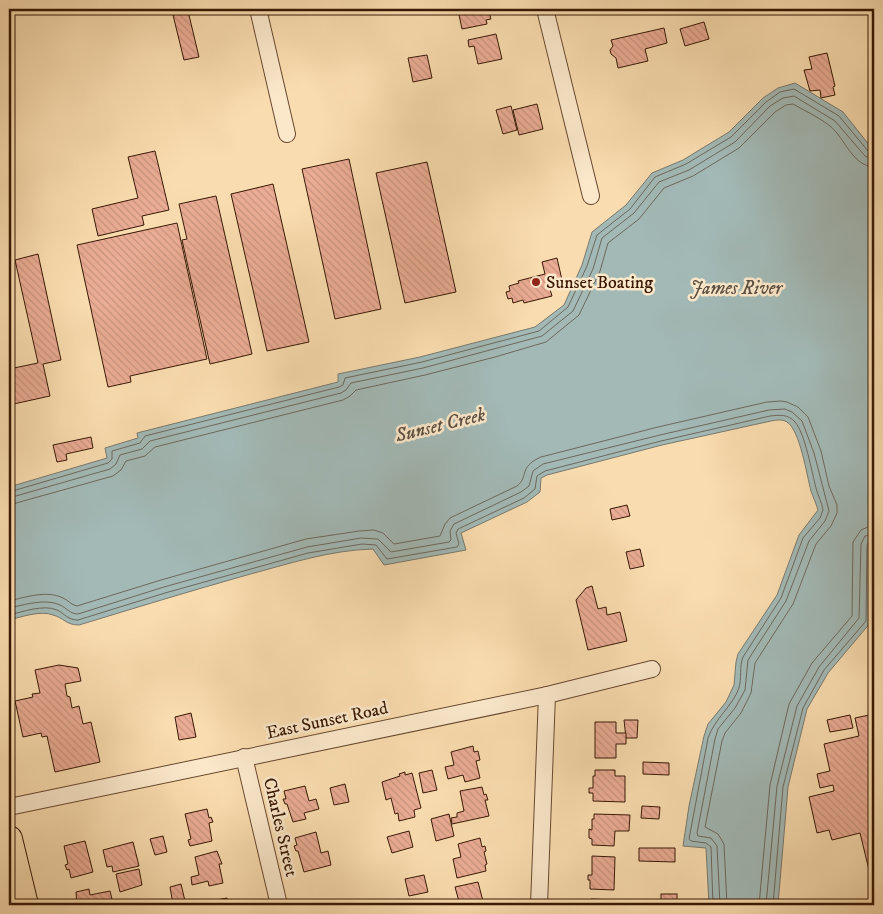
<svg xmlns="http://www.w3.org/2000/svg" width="883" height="914" font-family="'IM FELL DW Pica',serif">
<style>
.water{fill:#a2b9b6;stroke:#78796f}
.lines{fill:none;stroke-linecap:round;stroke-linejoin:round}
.shore{stroke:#6d685d;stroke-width:1}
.building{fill:url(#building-back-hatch);stroke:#381804}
.minor-casing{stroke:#68492f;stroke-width:18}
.primary-casing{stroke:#381804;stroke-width:28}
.minor{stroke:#fbe8cb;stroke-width:16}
.primary{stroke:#f9dcaf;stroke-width:26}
.poi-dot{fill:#8f2418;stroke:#fbe8cb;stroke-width:2}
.labels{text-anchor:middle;stroke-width:5;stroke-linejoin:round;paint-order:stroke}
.poi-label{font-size:18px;fill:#381804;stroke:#fbe8cb;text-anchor:start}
.street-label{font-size:18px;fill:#381804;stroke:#fbe8cb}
.water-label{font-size:19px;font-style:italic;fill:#5d5042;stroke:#fbe8cb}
</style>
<defs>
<pattern id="building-back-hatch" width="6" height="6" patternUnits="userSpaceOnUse" patternTransform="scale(1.25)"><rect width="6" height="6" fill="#eaac94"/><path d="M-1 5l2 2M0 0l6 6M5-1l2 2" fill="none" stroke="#c9937e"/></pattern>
</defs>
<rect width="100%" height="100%" fill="#f9dcaf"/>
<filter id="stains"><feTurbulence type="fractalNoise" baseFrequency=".004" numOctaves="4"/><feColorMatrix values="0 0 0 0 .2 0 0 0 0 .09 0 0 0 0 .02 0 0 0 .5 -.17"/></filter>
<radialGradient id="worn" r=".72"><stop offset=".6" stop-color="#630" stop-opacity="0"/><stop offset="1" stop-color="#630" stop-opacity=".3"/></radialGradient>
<path class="water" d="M795 83 843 112 874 151V530C867 559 871 592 871 622L828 673 807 709 788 787 778 905H709L706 848 683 846 689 806 704 736 708 724 726 702 734 685 736 662 738 654 777 595 799 535 818 510C816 503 813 497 811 491 807 476 800 430 787 422 782 419 777 420 771 421L662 445 547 475 541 478 540 492 527 502 461 533 466 550 384 565 373 549C330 550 288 564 247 575 190 591 135 608 79 625 66 625 64 618 53 615 41 610 21 617 9 620V487L107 458 105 448 138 438 137 433 338 382V374L420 357 535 327 564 305 582 265 592 232 626 205 652 173 683 160 729 132 763 98 778 88Z"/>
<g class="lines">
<g class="shore">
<polyline points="9,492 108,463 112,459 112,451 140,443 145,436 339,387 343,385 345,378 422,362 539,331 568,307 587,266 597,235 630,209 655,177 686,164 731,137 766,102 780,92 794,89 839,116 868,151 874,153"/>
<polyline points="9,498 110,469 116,464 120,455 142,449 150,441 341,393 346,390 351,383 423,368 542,336 573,311 593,269 602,238 634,213 659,182 689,170 735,142 770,106 783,98 794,96 835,121 865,156 874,160"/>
<path d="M9 505 113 476 121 470 126 461 145 456 155 447 343 400 350 396 356 390 425 375 495 357 546 342 579 315 600 271 608 243 639 219 664 188 693 176 739 148 775 112 786 105 793 104C805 111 819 117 830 126 845 138 852 166 874 167"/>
<path d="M9 601C26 597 47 590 63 598 68 600 71 605 77 606L161 580 306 539 359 531 374 530 383 533 394 544 440 536 445 524 450 518 517 486C529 477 518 467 541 457L658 427 767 402 781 401 787 402 798 407 808 417 821 451 829 486 837 505V513L831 526 816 544 793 604 755 663 751 693 741 713 725 733 722 741 705 827 718 834 724 844 727 905"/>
<path d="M9 608C24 605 45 598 60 605 67 608 70 614 78 614L164 587 307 547 361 538 378 539 391 552 449 542 451 540 450 531 454 524 521 492 529 486 533 471 543 464 660 435 769 410 785 409 792 412 802 421 814 453 829 511 825 521 809 541 786 601 748 660 745 690 735 708 718 729 715 739 697 833 698 836 711 838 717 846 720 905"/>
<path d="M9 615C22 612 44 604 57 610 65 614 68 620 78 620L165 593 308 553 362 544 376 545 387 559 457 547 459 544 456 533 458 529 524 498 535 489 537 476 545 471 661 441 770 416C780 415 788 414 795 422 805 433 812 473 816 488 818 496 822 503 823 510L820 518 803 538 781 598 743 657C739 667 742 678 739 688 732 707 715 718 708 738L689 839 691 841 706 843 711 847 713 905"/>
<polyline points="759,905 770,785 789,704 812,663 852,616 853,542 861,530 868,527 874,526"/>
<polyline points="766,905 777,786 797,706 819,667 859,618 861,544 865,536 874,534"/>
<polyline points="773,905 783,787 803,708 824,670 866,621 867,545 869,541 874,540"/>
</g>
</g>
<g class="building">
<polygon points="464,9 488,9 491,19 486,20 487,24 462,29 458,10"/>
<polygon points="188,11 199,57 184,60 173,15"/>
<polygon points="704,22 709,39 685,46 680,29"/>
<polygon points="664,28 667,43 645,49 648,61 618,68 616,58 611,54 610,50 613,46 611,40"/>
<polygon points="496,34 502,59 478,64 474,46 469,47 468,40"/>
<polygon points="827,53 835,86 833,87 835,95 821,98 820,90 810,91 804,70 812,69 809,57"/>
<polygon points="427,55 432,78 413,82 408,58"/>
<polygon points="537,104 543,129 519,135 513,110"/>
<polygon points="511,106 517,130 503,134 496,110"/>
<polygon points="155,151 169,210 142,216 144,225 98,236 92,209 138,198 128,157"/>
<polygon points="349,159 381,309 335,319 302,169"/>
<polygon points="427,162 456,292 405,303 376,173"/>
<polygon points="273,184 309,342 267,351 231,194"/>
<polygon points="216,196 252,354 210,364 182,240 187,239 179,204"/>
<polygon points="177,223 207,359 130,376 131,382 108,387 77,245"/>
<polygon points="38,254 61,360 43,364 50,396 9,405 9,369 38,363 15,260"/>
<polygon points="557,258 562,280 548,283 552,296 524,303 523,300 513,303 512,298 508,299 506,292 510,291 509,286 519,283 518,281 545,274 542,262"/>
<polygon points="91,437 93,448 66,454 67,460 57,462 53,445"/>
<polygon points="627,505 630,516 612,520 610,509"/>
<polygon points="640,549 644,566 630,569 626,552"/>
<polygon points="592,586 598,609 606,607 607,615 620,612 627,641 588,650 576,600 586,588"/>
<polygon points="59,665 78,668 81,681 65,684 67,696 70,697 72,708 79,706 83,724 91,722 100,762 55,772 47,736 42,737 41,733 23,737 15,701 33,697 32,694 40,693 35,670"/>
<polygon points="191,713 196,737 179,740 175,717"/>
<polygon points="874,714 874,869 869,870 860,833 832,840 829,830 817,833 809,797 834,791 833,785 820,788 817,774 830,771 824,744 859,736 855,718"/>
<polygon points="850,715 853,728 830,732 827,720"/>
<polygon points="624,720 638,720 637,738 626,738"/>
<polygon points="595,722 616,722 616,733 626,733 626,744 616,744 616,758 595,758"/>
<polygon points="473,746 474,752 478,751 480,760 476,761 480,778 465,782 463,775 448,779 445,767 454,765 451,752"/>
<polygon points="643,762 669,763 669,775 643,774"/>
<polygon points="432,770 437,790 423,793 419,773"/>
<polygon points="595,770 615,770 615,776 625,776 625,802 593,801 593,793 589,793 589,788 593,788 593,776 595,776"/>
<polygon points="405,772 405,775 412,773 421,808 414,810 415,817 399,821 398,813 395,814 391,798 386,800 382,782 400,776 399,774"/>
<polygon points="345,784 349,802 334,805 330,788"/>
<polygon points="305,786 309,801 316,799 319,809 304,813 306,819 293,822 287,804 285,804 283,799 286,799 284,791"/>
<polygon points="482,787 484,795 486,794 488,800 485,800 489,816 452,824 451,818 457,817 457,813 464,811 460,791"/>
<polygon points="642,806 660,807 659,819 641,818"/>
<polygon points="207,809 209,818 211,817 213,822 209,823 212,841 190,846 188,840 191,839 185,814"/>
<polygon points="449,814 454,836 436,841 431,819"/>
<polygon points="594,814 630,815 629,831 615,831 614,846 592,845 592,839 589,838 589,829 592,830 592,819 594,819"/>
<polygon points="409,831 413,847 392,853 387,837"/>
<polygon points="316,832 321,853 328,851 331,865 304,872 298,851 296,851 294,846 297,845 295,838"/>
<polygon points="163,836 167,852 155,855 150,839"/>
<polygon points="480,838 482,847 485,846 486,851 484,852 487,864 485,865 486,871 457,878 453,859 461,857 458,844"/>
<polygon points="85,841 93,872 71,878 69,869 67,870 65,865 68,864 64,846"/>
<polygon points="133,842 139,866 113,872 112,866 107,867 103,850"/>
<polygon points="639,848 675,848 675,862 639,861"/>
<polygon points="217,851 222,864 219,864 223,883 209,886 208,881 192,885 191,877 199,875 195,857"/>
<polygon points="592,856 615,857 614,890 590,889 590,880 588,880 588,875 592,875"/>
<polygon points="139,869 142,885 120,892 116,874"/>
<polygon points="424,875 428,892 409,896 405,879"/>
<polygon points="478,882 484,905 460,905 455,887"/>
<polygon points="181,884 185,901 173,904 170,887"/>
<polygon points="89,889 90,895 110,891 113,903 103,905 77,905 76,892"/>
<rect x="661" y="894" width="16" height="11"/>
<polygon points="227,898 229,905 206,905 205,902"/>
<polygon points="591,899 614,900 613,905 588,905 588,902 591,902"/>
</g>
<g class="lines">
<g class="minor-casing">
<g id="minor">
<polyline points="258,9 287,134"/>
<polyline points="545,9 591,196"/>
<polyline points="244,757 279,905"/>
<polyline points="9,807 547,695 652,669"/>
<polyline points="539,905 547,695"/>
</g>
</g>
<g class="primary-casing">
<polyline id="primary" points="9,839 25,905"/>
</g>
<use href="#minor" class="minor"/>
<use href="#primary" class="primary"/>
</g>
<circle class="poi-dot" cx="536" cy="282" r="5"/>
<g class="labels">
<g class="poi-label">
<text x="546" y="288">Sunset Boating</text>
</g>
<g class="street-label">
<text transform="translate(327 720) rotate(-12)" y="6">East Sunset Road</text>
<text transform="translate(281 827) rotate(77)" y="6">Charles Street</text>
</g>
<g class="water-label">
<text x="736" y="294">James River</text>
<text transform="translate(440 424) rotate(-14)" y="7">Sunset Creek</text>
</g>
</g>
<rect width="883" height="914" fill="none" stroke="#f9dcaf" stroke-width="30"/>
<rect x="10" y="10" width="863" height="894" fill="none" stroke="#381804" stroke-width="2.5"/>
<rect x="15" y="15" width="853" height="884" fill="none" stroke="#381804"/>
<rect width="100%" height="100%" filter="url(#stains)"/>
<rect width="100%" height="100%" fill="url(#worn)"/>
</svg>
